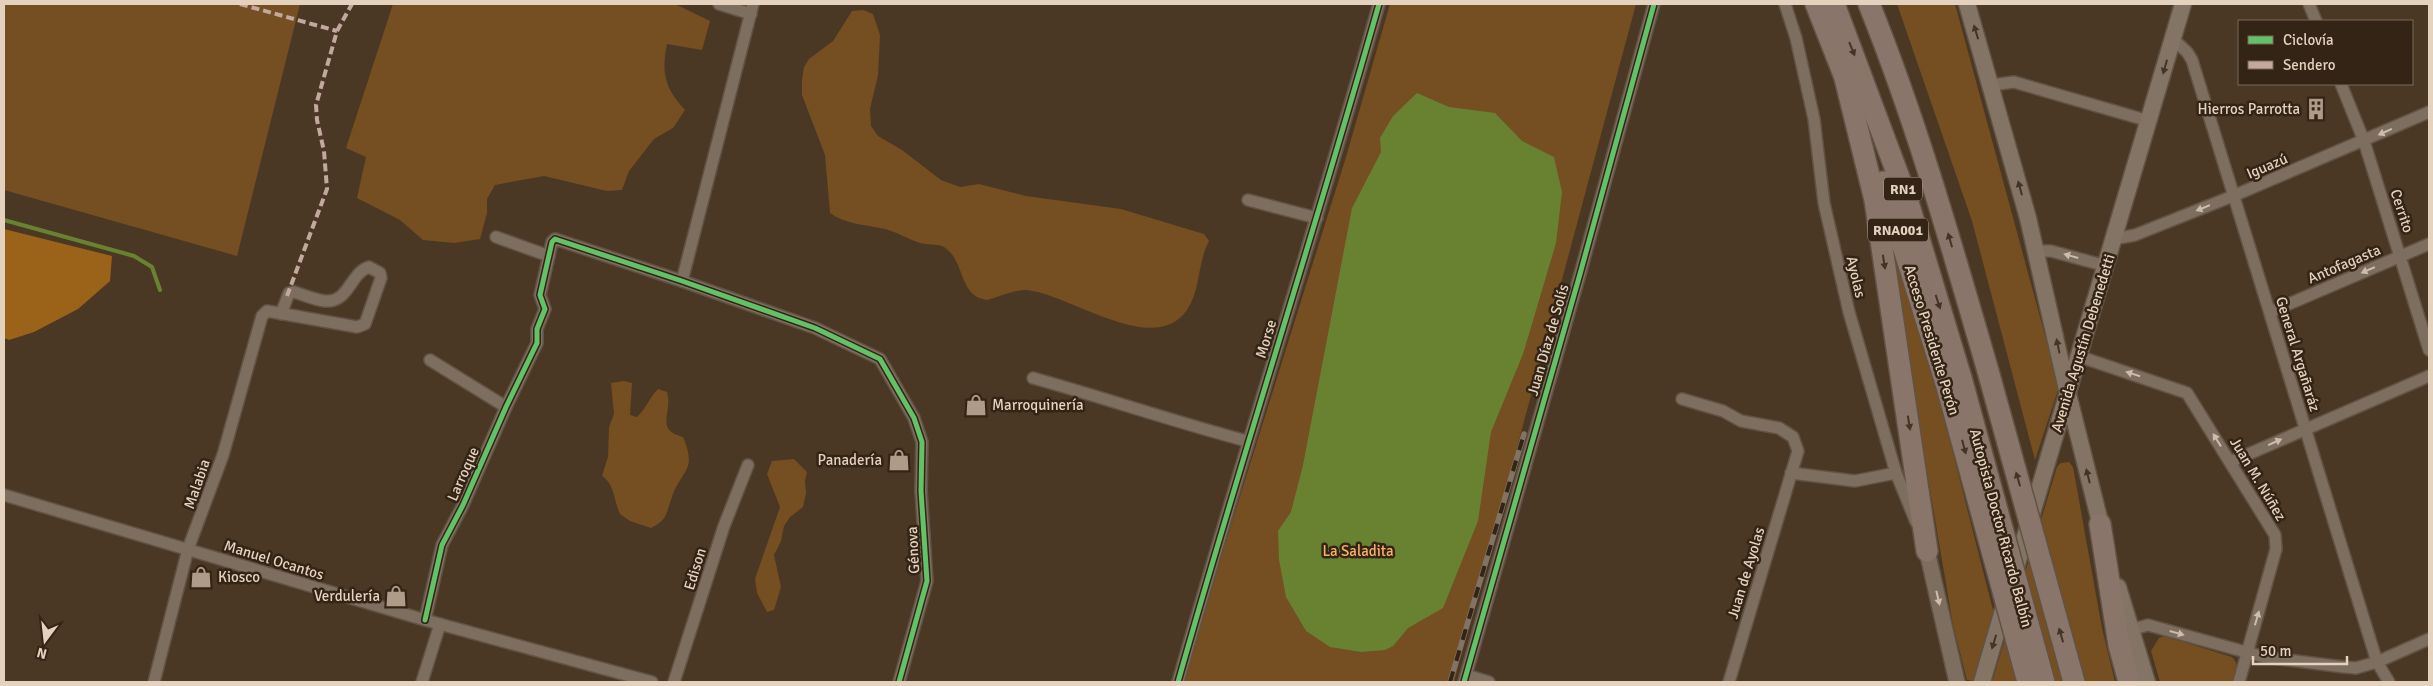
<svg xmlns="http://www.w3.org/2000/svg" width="2433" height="686" font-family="Signika,sans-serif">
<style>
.green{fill:#754e21}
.forest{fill:#9b621a}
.water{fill:#688231}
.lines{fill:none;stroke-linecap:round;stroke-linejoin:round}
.stream{stroke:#688231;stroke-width:4}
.minor-casing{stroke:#615344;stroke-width:14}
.tertiary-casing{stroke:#615344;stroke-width:18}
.secondary-casing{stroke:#615344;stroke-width:19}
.motorway-casing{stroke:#615344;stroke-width:24}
.minor{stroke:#7d6e60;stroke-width:11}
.tertiary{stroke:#7d6e60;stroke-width:15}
.secondary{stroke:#847466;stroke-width:16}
.motorway{stroke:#8a756b;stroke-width:21}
.rail-casing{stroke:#817465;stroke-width:5.5}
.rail{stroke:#332415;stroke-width:4;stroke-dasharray:11;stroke-linecap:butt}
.motorway-bridge-casing{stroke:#615344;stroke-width:24;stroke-linecap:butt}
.motorway-bridge{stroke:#8a756b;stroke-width:21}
.quiet{stroke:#c3a89e;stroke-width:4;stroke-dasharray:8 4;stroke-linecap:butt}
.cycleway-casing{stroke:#332415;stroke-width:8}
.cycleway{stroke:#61c268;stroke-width:5}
.oneway{fill:#433425}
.oneway2{fill:#443426}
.oneway3{fill:#cfbdab}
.labels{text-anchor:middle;stroke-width:5;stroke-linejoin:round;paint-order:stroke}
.shield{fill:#332415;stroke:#af9d8b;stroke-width:1}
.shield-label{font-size:14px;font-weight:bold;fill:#e4d1be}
.poi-label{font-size:15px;fill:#e4d1be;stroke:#332415;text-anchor:end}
.street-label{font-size:15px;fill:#e4d1be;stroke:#332415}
.park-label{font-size:15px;fill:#f7b26a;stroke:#332415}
</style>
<rect width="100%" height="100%" fill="#4a3824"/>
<g class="green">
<polygon points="4,4 300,4 237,256 4,190"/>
<path d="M393 4H675L710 21 702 50 667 44C661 74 665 88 685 110L673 128 654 139 629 171 622 190 607 191 544 176 495 185 487 199V213L480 239 454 243 423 240 400 220 357 198 366 157 346 148Z"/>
<polygon points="1390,4 1636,4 1454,682 1182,682 1346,157"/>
<polygon points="1897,4 1955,4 2059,387 2035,460 1972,221"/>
<path d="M863 10 873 14 880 35 878 75 870 109 871 126 878 136 902 150 941 180 960 187 979 184 1026 196 1121 209 1204 234 1209 241C1197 264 1201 289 1187 310 1154 358 1069 294 1027 290 1016 289 998 297 987 300 957 296 966 258 942 246 937 244 926 245 920 243 907 239 894 230 880 228 861 224 846 224 830 213L825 155 802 95V80L804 67 809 59 833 41 852 11Z"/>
<polygon points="1884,219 1930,363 1994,614 1973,681 1967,680 1953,625"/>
<path d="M624 381 632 383 630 415 637 417C646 409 649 398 658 389L667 392C673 413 654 430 683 437 697 470 683 469 673 494 666 512 669 519 651 528L630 521 620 514C614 501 615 485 602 476L608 457 609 427 614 414 611 383Z"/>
<polygon points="794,459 807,472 805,481 806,493 803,507 790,517 784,526 781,541 774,555 781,587 774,610 767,612 757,593 755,579 780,507 767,474 772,461"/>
<polygon points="2069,462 2073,467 2102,628 2115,682 1992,682 2057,467 2061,463"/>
<path d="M2164 636 2232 657C2240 665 2237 672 2234 682H2160L2151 651 2159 638Z"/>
</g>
<polygon class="forest" points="4,229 112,256 110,281 78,309 34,332 9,340 4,338"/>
<polygon class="water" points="1417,93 1449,107 1495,113 1522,141 1554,157 1562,192 1556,243 1523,354 1491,432 1478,521 1443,608 1408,628 1393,646 1385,650 1361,652 1330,647 1306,631 1286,597 1279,560 1278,531 1291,512 1303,465 1352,208 1381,152 1380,138 1393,116"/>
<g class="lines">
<polyline class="stream" points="4,220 134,256 152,267 160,290"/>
<g class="minor-casing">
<g id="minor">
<polyline points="719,4 751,14"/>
<polyline points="1785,4 1796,38 1814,119 1824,203 1849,312 1896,473 1916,522"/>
<polyline points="2309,4 2316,21"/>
<polyline points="2173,39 2187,52 2192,60 2377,662 2389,682"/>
<polyline points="2341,84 2364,141 2429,350"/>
<polyline points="1992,85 2014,82 2149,121"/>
<polyline points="1248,200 1317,218"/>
<polyline points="496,237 549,256"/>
<polyline points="2114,239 2135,235 2233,196 2429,112"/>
<polyline points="2036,251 2051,251 2106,266"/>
<polyline points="682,281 753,4"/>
<polyline points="2270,312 2429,244"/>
<polyline points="2078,356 2187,393 2275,535 2276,549 2239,682"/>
<polyline points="430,360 506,407"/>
<path d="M1033 378C1105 398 1175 422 1247 441"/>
<polyline points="1682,399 1723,411 1741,421 1779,428 1793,437 1798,451 1729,682"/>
<polyline points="2230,462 2429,376"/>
<polyline points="1791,473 1855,481 1896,473"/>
<polyline points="4,495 425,620 652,682"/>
<polyline points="425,620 442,545 463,505 506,407 537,343 537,329 545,309 540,295 552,242 555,239 682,281 815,328 880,359 914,418 922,442 921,491 927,581 899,682"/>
<polyline points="2130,630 2148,625 2264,657 2344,667 2356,668 2377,662 2429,639"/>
<polyline points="1466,675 1489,682"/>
<path d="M154 682 188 549 223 455 262 316 267 311 357 327 365 324 381 278 380 273 369 267C350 273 349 303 325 301 315 300 304 295 294 292L289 293 281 314"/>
<polyline points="422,682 440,624"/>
<polyline points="674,682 724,526 748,465"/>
<path d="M1178 682C1242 455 1315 231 1379 4"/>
<polyline points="1464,682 1580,274 1654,4"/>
</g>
</g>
<g class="tertiary-casing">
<polyline id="tertiary" points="1927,551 1957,682"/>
</g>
<g class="secondary-casing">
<g id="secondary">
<polyline points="1967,4 2028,218 2068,394 2103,534"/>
<polyline points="2014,574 2183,4"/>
<polyline points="2118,587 2147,682"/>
<polyline points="1982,682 2006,600"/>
</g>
</g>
<g class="motorway-casing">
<g id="motorway">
<polyline points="1816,4 1850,90"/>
<polyline points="1834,4 1907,199 1961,378"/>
<path d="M1869 4C1917 123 1952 247 1988 371"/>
<polyline points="1845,78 1875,200 1927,551"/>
<polyline points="1883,182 1946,383"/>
<polyline points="2100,524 2119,645 2129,682"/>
</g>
</g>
<use href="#minor" class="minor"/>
<use href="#tertiary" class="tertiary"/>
<use href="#secondary" class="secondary"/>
<use href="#motorway" class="motorway"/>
<g class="rail-casing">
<polyline id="rail" points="1450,682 1524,434"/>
</g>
<use href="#rail" class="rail"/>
<g class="motorway-bridge-casing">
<g id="motorway-bridge">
<polyline points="1988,371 2074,682"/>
<polyline points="1961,378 2044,682"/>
<polyline points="1946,383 2028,682"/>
</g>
</g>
<use href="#motorway-bridge" class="motorway-bridge"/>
<g class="quiet">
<polyline points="240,4 337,31"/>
<polyline points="287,296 327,189 324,151 317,120 316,105 337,31 352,4"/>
</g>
<g class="cycleway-casing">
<g id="cycleway">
<polyline points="425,620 442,545 463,505 506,407 537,343 537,329 545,309 540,295 552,242 555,239 682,281 815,328 880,359 914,418 922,442 921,491 927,581 899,682"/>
<path d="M1178 682C1242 455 1315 231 1379 4"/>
<polyline points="1464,682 1580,274 1654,4"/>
</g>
</g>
<use href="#cycleway" class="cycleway"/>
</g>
<defs><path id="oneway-solid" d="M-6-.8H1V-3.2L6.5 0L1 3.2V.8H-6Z" transform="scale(1.25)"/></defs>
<g class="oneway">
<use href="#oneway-solid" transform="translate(1976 32) rotate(-107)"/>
<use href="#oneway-solid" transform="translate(2165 67) rotate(106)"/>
<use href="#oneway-solid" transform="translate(2020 188) rotate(-105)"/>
<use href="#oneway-solid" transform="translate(2058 346) rotate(-102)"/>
<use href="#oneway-solid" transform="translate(2088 476) rotate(-104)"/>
<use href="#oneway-solid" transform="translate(1994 642) rotate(107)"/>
</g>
<g class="oneway2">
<use href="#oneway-solid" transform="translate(1852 49) rotate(68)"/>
<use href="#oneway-solid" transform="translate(1950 240) rotate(-106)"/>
<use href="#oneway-solid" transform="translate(1884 262) rotate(81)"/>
<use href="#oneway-solid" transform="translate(1938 302) rotate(72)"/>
<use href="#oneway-solid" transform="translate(1909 423) rotate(81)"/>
<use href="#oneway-solid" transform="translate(1964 447) rotate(75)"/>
<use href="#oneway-solid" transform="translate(2018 479) rotate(-106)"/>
<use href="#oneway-solid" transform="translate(2061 635) rotate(-106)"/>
</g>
<g class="oneway3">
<use href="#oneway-solid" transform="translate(2385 132) rotate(156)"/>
<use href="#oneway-solid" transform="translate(2203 208) rotate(158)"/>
<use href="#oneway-solid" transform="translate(2071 256) rotate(-164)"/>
<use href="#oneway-solid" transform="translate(2368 270) rotate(157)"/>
<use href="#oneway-solid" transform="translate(2133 374) rotate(-162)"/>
<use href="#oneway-solid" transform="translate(2217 440) rotate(-122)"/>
<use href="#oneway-solid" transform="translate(2275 442) rotate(-24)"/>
<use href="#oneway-solid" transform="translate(1938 598) rotate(77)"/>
<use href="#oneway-solid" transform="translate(2257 618) rotate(-74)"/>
<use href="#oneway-solid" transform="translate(2177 633) rotate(16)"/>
</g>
<defs>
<g id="building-bare" transform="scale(1.725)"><path d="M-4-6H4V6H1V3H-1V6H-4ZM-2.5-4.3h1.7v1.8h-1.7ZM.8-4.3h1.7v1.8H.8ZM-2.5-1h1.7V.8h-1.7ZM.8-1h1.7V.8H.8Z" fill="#ae9b88" stroke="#332415" stroke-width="2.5" paint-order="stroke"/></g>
<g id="shop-bare" transform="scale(1.725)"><path d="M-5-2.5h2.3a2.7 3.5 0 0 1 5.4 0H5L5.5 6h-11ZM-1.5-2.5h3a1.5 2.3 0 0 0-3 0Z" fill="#ae9b88" stroke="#332415" stroke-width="2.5" paint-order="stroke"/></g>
</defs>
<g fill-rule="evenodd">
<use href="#building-bare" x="2316" y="109"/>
<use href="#shop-bare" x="976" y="405"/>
<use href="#shop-bare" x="899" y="460"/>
<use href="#shop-bare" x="201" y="577"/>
<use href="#shop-bare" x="396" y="596"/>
</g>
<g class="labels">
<g class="shield">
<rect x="1884" y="177.5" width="38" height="23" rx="4"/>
<rect x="1868" y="218.5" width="60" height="23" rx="4"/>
</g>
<g class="shield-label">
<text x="1903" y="194">RN1</text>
<text x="1898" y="235">RNA001</text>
</g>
<g class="poi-label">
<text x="2300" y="114">Hierros Parrotta</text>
<text x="992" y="410" text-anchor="start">Marroquinería</text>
<text x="882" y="465">Panadería</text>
<text x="218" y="582" text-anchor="start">Kiosco</text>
<text x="380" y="601">Verdulería</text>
</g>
<g class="street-label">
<text transform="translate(2267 166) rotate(-23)" y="5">Iguazú</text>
<text transform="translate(2402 211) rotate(72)" y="5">Cerrito</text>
<text transform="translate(2344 264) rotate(-23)" y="5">Antofagasta</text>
<text transform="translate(1856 277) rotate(77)" y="5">Ayolas</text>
<text transform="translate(1266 339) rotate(-73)" y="5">Morse</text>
<text transform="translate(1548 340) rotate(-74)" y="5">Juan Díaz de Solís</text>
<text transform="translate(1932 340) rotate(73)" y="5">Acceso Presidente Perón</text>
<text transform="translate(2083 343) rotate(-73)" y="5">Avenida Agustín Debenedetti</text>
<text transform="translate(2298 354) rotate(73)" y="5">General Argañaráz</text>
<text transform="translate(463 474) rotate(-66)" y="5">Larroque</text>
<text transform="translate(2258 479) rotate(59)" y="5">Juan M. Núñez</text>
<text transform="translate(197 484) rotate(-71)" y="5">Malabia</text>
<text transform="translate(2001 528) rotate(75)" y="5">Autopista Doctor Ricardo Balbín</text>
<text transform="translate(913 550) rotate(-93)" y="5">Génova</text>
<text transform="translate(274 560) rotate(17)" y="5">Manuel Ocantos</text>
<text transform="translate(695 569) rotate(-73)" y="5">Edison</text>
<text transform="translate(1746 573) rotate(-73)" y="5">Juan de Ayolas</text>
</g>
<g class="park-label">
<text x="1358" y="556">La Saladita</text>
</g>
</g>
<rect width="2433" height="686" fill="none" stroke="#e4d1be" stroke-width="10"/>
<rect x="2238" y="20" width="175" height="65" fill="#332415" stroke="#7a6959"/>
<rect x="2248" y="36" width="25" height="8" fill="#61c268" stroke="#7a6959"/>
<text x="2283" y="45" font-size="15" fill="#e4d1be">Ciclovía</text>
<rect x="2248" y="61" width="25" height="8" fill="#c3a89e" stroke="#7a6959"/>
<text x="2283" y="70" font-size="15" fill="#e4d1be">Sendero</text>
<g transform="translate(45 641) rotate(195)" stroke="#332415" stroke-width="4" paint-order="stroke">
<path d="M0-4L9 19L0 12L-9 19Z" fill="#e4d1be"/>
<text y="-8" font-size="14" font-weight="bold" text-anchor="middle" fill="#e4d1be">N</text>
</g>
<path d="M2253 656v8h94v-8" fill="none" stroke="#e4d1be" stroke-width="2.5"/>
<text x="2260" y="656" font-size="15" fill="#e4d1be" stroke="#332415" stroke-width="4" paint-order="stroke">50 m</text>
</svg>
